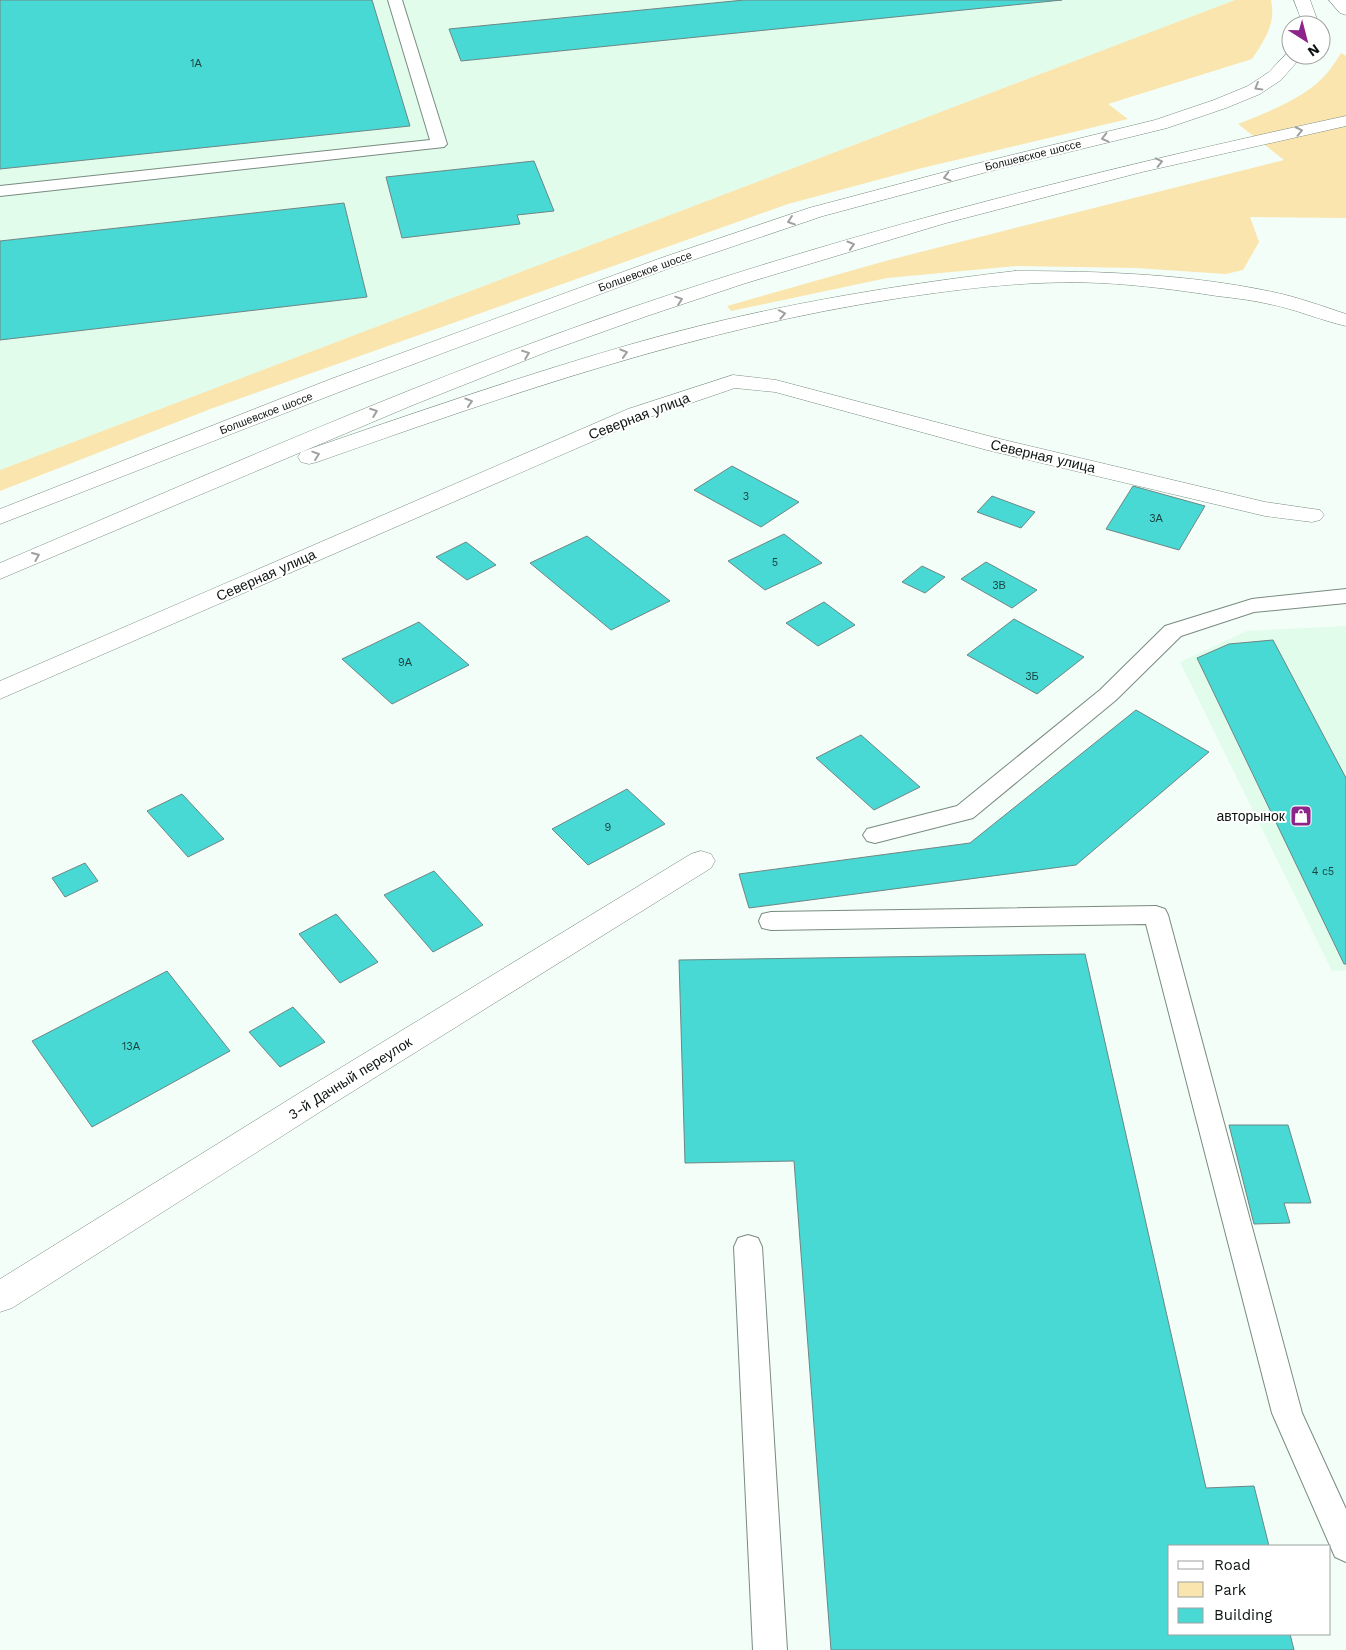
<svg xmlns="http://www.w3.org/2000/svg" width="1346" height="1650" font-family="'Work Sans',sans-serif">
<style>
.built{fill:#e1fceb}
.green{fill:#fae5af}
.building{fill:#48d9d5;stroke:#6e8684}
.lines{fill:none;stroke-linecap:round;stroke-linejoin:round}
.service-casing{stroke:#798b80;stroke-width:2}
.minor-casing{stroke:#798b80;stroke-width:1}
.tertiary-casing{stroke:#798b80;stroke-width:1}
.secondary-casing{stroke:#798b80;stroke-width:1}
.service{fill:#fff;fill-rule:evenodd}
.minor{fill:#fff;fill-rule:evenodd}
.tertiary{fill:#fff;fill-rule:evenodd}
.secondary{fill:#fff;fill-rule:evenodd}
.oneway{stroke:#9ea19f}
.labels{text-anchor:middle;stroke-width:4;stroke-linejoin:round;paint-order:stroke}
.number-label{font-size:11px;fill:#1c4541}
.far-street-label{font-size:11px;fill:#0d1410;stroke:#fff}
.street-label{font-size:14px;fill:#0d1410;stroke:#fff}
.poi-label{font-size:14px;fill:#0d1410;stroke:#fff;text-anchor:end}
</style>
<rect width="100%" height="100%" fill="#f2fef7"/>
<g class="built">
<polygon points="0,0 1235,0 0,470"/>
<polygon points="1346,626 1346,970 1332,971 1180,662 1247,631"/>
</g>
<g class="green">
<path d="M1235 0H1271C1276 24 1265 39 1252 59L1108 104 1128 119 918 169 788 204 213 408 0 491V470Z"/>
<path d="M1341 53 1346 56V218L1250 217 1259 242 1243 270 1226 274 1136 268 1016 266 887 278 731 311 727 306 889 260 1284 160 1238 124C1268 112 1308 97 1328 72 1333 66 1337 59 1341 53Z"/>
</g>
<g class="building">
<polygon points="0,0 372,0 410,126 0,169"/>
<polygon points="744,0 1062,0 461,61 449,29"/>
<polygon points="534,161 554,211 517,215 520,224 402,238 386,177"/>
<polygon points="344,203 367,297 0,340 0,241"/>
<polygon points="732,466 799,502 761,527 694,490"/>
<polygon points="1133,486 1205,506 1179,550 1106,529"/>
<polygon points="992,496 1035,512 1021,528 977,512"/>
<polygon points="784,534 822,563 765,590 728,561"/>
<polygon points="587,536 670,601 611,630 530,563"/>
<polygon points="466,542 496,565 467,580 436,557"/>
<polygon points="986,562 1037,590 1012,608 961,579"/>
<polygon points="922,566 945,577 925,593 902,582"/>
<polygon points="824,602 855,625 818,646 786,623"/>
<polygon points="1014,619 1084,657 1037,694 967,655"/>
<polygon points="419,622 469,665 392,704 342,659"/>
<polygon points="1273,640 1346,778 1346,964 1344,964 1197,658 1229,644"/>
<polygon points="1136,710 1209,752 1076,865 749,908 739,874 970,843"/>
<polygon points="861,735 920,787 874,810 816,758"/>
<polygon points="627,789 665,824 588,865 552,829"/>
<polygon points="182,794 224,839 188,857 147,811"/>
<polygon points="85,863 98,881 65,897 52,878"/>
<polygon points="434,871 483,925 433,952 384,895"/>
<polygon points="336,914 378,962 340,983 299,934"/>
<polygon points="1085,954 1206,1488 1254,1486 1269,1546 1170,1546 1170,1634 1290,1634 1294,1650 831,1650 794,1161 685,1163 679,960"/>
<polygon points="167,971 230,1051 92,1127 32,1041"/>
<polygon points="293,1007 325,1042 280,1067 249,1032"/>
<polygon points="1229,1125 1288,1125 1311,1203 1284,1203 1290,1223 1254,1224"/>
</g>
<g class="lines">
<g class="service-casing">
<g id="service">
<polygon points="388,0 402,0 447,144 444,147 0,196 0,186 430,140"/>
<polygon points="1346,589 1346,603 1254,612 1181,636 1116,700 973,818 875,843 867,841 863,835 867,829 957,806 1100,690 1165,626 1252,599"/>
<polygon points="1156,906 1165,909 1168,915 1302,1413 1346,1509 1346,1562 1335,1557 1272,1413 1146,924 771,930 762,928 759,921 762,914 771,912"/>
<polygon points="748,1235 758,1238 762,1247 787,1650 753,1650 734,1247 738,1238"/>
</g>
</g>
<g class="minor-casing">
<g id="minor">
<polygon points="733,375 776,380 1000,439 1265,502 1320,510 1324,515 1320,520 1312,522 1265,516 987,450 775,392 735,388 644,419 0,699 0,681 628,409"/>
<polygon points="701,851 711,854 715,861 711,868 323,1110 12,1308 0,1312 0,1279 301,1092 691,854"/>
</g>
</g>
<g class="tertiary-casing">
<polygon id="tertiary" points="1329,0 1346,0 1346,15 1340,13"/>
</g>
<g class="secondary-casing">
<g id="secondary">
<polygon points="1294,0 1310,0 1317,19 1316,25 1300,25 1301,19"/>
<polygon points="1289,51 1291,51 1291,55 1303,55 1281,80 1260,94 1226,108 1167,128 983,173 823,216 675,266 347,389 0,524 0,509 331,379 661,258 809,208 971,165 1155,120 1214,100 1248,86 1269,72"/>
<path d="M1346 116V126L1142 172 946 223 746 283 647 316 549 351 413 405 0 579V563C210 474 419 380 636 306 868 227 1106 168 1346 116Z"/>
<path d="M1015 271C1101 271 1188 274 1273 292 1297 297 1322 306 1346 314V326C1320 320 1295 309 1269 304 1252 300 1234 298 1217 296 1178 290 1140 285 1101 283 1033 280 967 288 900 298 699 328 507 395 317 462L309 464 301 462 298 457 301 452C411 414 521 376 632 344 757 308 886 286 1015 271Z"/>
</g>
</g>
<use href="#service" class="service"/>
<use href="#minor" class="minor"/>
<use href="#tertiary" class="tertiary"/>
<use href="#secondary" class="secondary"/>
</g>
<defs><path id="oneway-chevron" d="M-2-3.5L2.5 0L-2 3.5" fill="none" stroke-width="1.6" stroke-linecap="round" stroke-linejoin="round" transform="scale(1.25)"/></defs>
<g class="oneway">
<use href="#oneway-chevron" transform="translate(1258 87) rotate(150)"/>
<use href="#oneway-chevron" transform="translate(1299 131) rotate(-12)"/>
<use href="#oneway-chevron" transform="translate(1105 138) rotate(166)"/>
<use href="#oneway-chevron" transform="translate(1159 162) rotate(-13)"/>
<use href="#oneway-chevron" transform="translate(947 177) rotate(165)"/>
<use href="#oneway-chevron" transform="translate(791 221) rotate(161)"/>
<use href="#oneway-chevron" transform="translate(851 245) rotate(-17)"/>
<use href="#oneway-chevron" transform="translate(679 300) rotate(-19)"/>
<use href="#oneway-chevron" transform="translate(782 314) rotate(-11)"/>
<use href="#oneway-chevron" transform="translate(624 353) rotate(-17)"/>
<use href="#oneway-chevron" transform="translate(526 354) rotate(-21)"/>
<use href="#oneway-chevron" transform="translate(469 402) rotate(-17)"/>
<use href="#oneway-chevron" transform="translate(374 412) rotate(-21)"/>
<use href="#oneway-chevron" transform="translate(316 455) rotate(-19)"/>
<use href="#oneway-chevron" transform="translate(36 556) rotate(-23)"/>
</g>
<defs>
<g id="shop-square" transform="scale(1.125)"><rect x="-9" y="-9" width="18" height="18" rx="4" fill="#8d2489" stroke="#fff"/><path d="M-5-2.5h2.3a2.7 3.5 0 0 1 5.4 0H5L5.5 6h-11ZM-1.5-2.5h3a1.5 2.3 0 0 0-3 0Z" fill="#fff"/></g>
</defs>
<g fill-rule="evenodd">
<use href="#shop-square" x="1301" y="816"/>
</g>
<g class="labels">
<g class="number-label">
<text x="196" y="67">1А</text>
<text x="746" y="500">3</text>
<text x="1156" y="522">3А</text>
<text x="775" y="566">5</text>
<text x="999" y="589">3В</text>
<text x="405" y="666">9А</text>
<text x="1032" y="680">3Б</text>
<text x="608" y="831">9</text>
<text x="1323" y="875">4 с5</text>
<text x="131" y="1050">13А</text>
</g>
<g class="far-street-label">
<text transform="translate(1033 155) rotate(-14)" y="4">Болшевское шоссе</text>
<text transform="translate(645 271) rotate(-20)" y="4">Болшевское шоссе</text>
<text transform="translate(266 413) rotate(-21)" y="4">Болшевское шоссе</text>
</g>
<g class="street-label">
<text transform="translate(639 416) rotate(-21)" y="5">Северная улица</text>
<text transform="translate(1043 456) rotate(13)" y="5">Северная улица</text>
<text transform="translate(266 575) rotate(-24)" y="5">Северная улица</text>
<text transform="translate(350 1078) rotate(-32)" y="5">3-й Дачный переулок</text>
</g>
<g class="poi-label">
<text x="1285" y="821">авторынок</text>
</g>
</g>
<rect x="1168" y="1545" width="162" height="90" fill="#ffffff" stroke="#9ea19f"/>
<rect x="1178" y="1561" width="25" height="8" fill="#ffffff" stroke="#9ea19f"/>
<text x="1214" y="1570" font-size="15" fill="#0d1410">Road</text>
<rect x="1178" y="1582" width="25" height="15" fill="#fae5af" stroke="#9ea19f"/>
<text x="1214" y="1595" font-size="15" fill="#0d1410">Park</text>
<rect x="1178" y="1608" width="25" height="15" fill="#48d9d5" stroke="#9ea19f"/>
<text x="1214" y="1620" font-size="15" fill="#0d1410">Building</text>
<g transform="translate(1306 40) rotate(144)"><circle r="24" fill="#ffffff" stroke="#9ea19f"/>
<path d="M0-4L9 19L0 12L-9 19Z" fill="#8d2489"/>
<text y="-8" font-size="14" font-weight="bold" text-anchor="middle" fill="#0d1410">N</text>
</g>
</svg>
